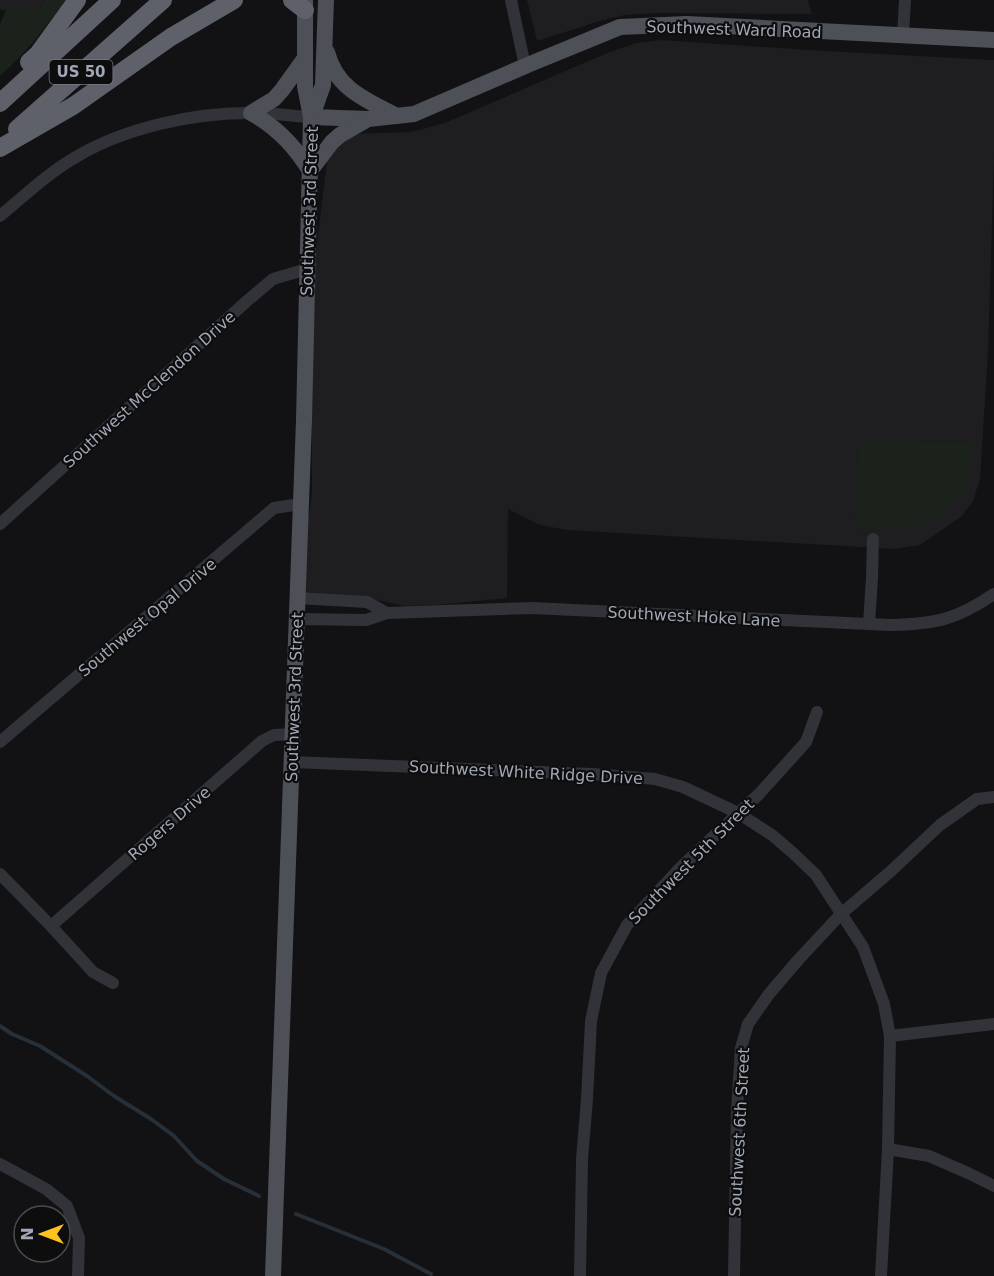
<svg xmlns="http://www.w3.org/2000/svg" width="994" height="1276" font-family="'DejaVu Sans',sans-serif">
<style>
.built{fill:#1e1e21}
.green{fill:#1a221b}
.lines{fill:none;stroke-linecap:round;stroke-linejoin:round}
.stream{stroke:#272f38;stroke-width:4}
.minor{stroke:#323339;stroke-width:12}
.major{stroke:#4e5058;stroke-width:16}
.highway{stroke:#5e616a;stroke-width:18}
.labels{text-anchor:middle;stroke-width:4.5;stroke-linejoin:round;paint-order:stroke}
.shield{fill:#0d0d0e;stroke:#757983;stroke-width:1.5}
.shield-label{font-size:15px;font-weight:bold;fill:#a2a7b5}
.street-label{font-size:16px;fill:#a2a7b5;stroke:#0d0d0e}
</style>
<rect width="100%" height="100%" fill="#121214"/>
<g class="built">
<polygon points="0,0 45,0 39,10 0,10"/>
<polygon points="527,0 808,0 812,14 659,13 625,15 603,20 537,41"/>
<polygon points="661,40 824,51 994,60 994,159 988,352 980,479 973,501 962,516 920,545 895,549 567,530 540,525 508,509 507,598 436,605 404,606 363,597 307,594 302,586 301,572 312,492 312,385 316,253 327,161 335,142 350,134 411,132 445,123 607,53 636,43"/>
</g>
<g class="green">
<path d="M45 0H66C46 27 25 54 0 76V24L6 10H39Z"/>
<path d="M860 440 972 444C970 455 970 467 967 477 964 489 956 500 947 508 917 536 892 530 855 528Z"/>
</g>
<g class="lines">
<g class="stream">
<polyline points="0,1026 12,1034 40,1046 87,1076 114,1096 151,1119 174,1136 197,1161 224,1179 259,1196"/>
<polyline points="296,1214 384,1249 431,1274"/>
</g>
<g class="minor">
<polyline points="511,0 525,66"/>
<polyline points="903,35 905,0"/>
<path d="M0 216C24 196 48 173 76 157 124 128 196 112 252 113 272 113 292 116 311 117"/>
<polyline points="0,524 247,301 273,279 307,269"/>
<polyline points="297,598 367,602 387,613"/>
<path d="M296 619 366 620 387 613 532 608 890 625C935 624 956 620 994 594"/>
<polyline points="869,624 872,578 873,539"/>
<polyline points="0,742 274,508 300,504"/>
<polyline points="292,762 592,774 655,779 683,787 738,813 772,835 793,853 816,875 863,947 884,1004 890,1036 888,1149 881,1276"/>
<polyline points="0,874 51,926 93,972 113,983"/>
<polyline points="51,926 262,741 274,735 293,734"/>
<polyline points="890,1036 994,1024"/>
<polyline points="888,1149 929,1156 968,1173 994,1186"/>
<polyline points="0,1164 46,1189 67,1206 79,1238 78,1276"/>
<polyline points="580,1276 582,1159 587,1099 591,1021 601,973 627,925 679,869 759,794 806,742 817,712"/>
<polyline points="734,1276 737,1110 741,1048 748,1024 769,994 799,959 841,914 891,871 940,825 977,799 994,797"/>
</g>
<g class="major">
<path d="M327 52C336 89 366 100 397 116"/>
<path d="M305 58 282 90 274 99 251 113C277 127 295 146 310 171"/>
<polyline points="312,116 323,85 326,0"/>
<polyline points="311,117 368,119 414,114 530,64 620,27 687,24 994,40"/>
<polyline points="310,171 332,142 340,135 368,119"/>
<path d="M273 1276C283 991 294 705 304 420 307 319 308 218 311 117L305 86V0"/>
</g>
<g class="highway">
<polyline points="292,0 305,10"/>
<polyline points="29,62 38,54 77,0"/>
<polyline points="0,103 112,0"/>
<polyline points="17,129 163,0"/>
<polyline points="0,148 73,106 171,37 234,0"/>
</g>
</g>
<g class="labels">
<rect class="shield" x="49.5" y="60" width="63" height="24" rx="4.5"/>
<g class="shield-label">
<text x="81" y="77">US 50</text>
</g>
<g class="street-label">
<text transform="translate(734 29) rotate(2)" y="6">Southwest Ward Road</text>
<text transform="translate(309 211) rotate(-88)" y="6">Southwest 3rd Street</text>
<text transform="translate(149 389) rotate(-42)" y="6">Southwest McClendon Drive</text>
<text transform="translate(694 616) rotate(3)" y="6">Southwest Hoke Lane</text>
<text transform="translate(147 617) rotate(-40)" y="6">Southwest Opal Drive</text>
<text transform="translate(294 697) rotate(-88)" y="6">Southwest 3rd Street</text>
<text transform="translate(526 772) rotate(3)" y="6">Southwest White Ridge Drive</text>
<text transform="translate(169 823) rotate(-41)" y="6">Rogers Drive</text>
<text transform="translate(691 861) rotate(-45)" y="6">Southwest 5th Street</text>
<text transform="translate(739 1132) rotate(-87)" y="6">Southwest 6th Street</text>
</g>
</g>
<g transform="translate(42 1234) rotate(270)"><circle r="28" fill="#0d0d0e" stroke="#494b51" stroke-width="1.5"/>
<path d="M0-4.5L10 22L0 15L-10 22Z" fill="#fec21f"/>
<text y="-9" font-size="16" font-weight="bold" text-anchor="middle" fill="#a2a7b5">N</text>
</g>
</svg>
